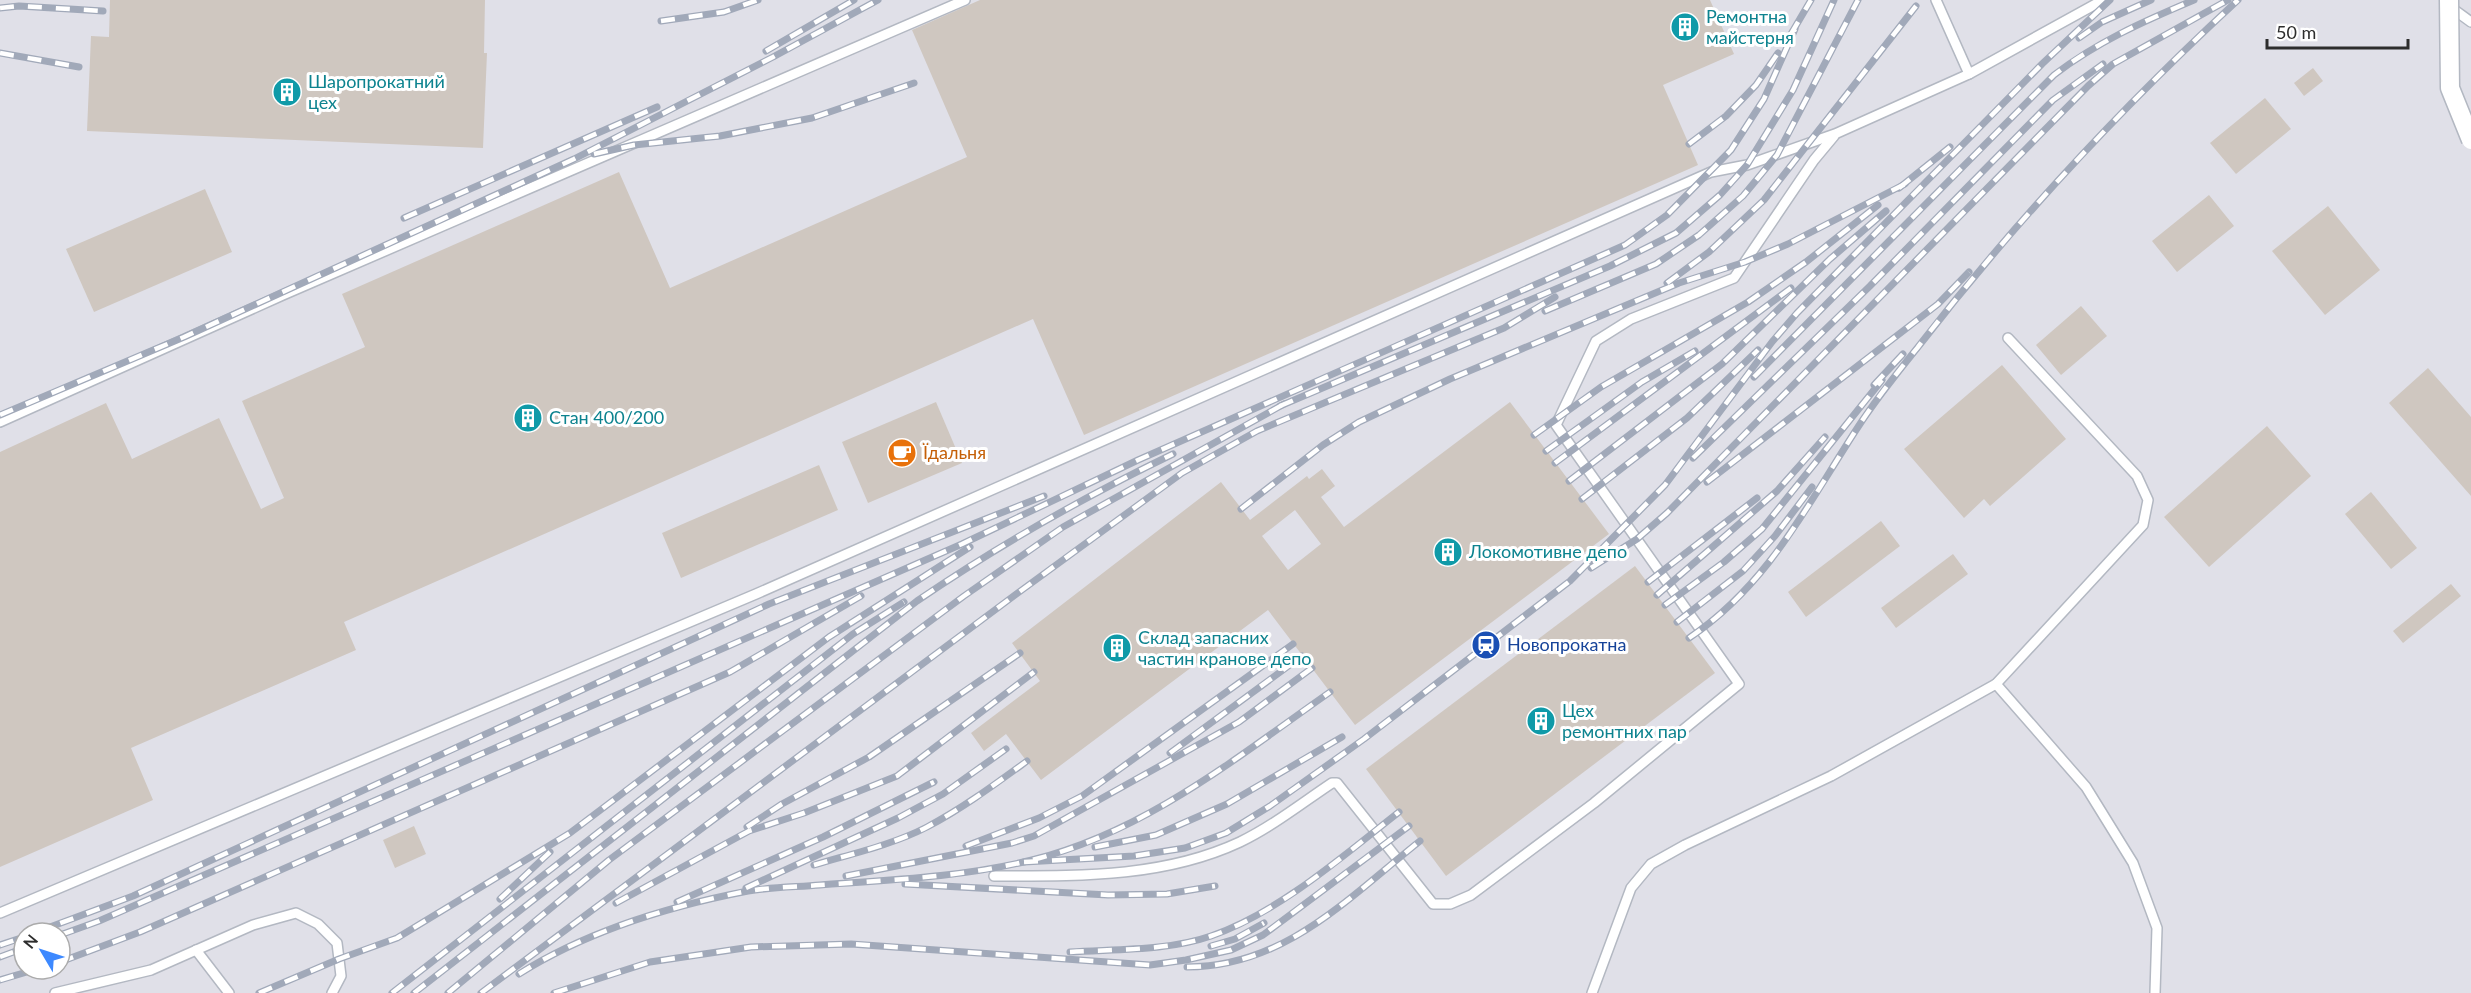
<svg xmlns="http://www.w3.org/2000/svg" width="2471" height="993" font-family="Lato,sans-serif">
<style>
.industrial{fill:#e0e0e8;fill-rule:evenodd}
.building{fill:#cfc7c0;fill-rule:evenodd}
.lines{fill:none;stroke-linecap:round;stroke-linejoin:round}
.service-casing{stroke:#b3b8c2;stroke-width:12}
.service{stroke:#fff;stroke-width:9}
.rail-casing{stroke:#a1a9b9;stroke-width:7}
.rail{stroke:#fff;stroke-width:4.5;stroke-dasharray:14;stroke-linecap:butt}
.minor-bridge-casing{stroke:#b3b8c2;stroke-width:21;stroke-linecap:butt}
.minor-bridge{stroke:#fff;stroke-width:18}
.labels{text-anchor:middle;stroke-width:6;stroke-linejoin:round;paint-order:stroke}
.culture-label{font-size:18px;fill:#0d838f;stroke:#fff;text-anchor:start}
.food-label{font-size:18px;fill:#c56008;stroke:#fff;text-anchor:start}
.transit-label{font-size:18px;fill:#164399;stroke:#fff;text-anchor:start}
</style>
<rect width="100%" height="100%" fill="#f0e5df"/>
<path class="industrial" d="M0 0H2471V993H0ZM24 933H60V969H24Z"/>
<g class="building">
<polygon points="110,0 485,0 484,53 487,53 483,148 87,131 91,36 109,37"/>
<polygon points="980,0 1710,0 1734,54 1663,85 1698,165 1084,435 1033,319 344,622 356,650 131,748 153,800 0,867 0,452 106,403 132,459 219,418 261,509 284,498 242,401 365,347 342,294 619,172 670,288 967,157 912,30"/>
<polygon points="2313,68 2323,81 2304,96 2294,83"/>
<polygon points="2265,98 2291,129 2236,174 2210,143"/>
<polygon points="205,189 232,252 94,312 66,249"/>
<polygon points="2209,195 2234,226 2177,272 2152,241"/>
<polygon points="2328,206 2380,270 2325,315 2272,251"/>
<polygon points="2081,306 2107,336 2061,375 2036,345"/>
<polygon points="2002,365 2066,439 1990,506 1984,499 1964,518 1904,449"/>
<polygon points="2428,368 2471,417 2471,496 2389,403"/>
<polygon points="936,402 962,463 868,503 842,442"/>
<path d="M1510 402 1609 534 1355 725 1268 610 1041 780 1006 734 984 751 971 733 1040 681 1012 643 1221 482 1250 520 1307 476 1309 479 1322 469 1335 486 1321 497 1344 527ZM1295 510 1321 544 1288 570 1262 536Z"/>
<polygon points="2267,426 2311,476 2209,567 2164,517"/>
<polygon points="819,465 838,510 681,578 662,533"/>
<polygon points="2371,492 2417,548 2391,569 2345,514"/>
<polygon points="1881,521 1900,546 1806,617 1788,592"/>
<polygon points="1953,554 1968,574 1896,628 1881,608"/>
<polygon points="1635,566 1715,673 1446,876 1366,769"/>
<polygon points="2451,584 2461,596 2403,643 2393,631"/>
<polygon points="414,826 426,854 395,868 383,840"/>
</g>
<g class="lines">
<g class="service-casing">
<g id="service">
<polyline points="1936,0 1969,74"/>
<polyline points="2449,6 2471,22"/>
<polyline points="0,422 283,295 965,0"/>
<polyline points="1996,684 2086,787 2133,863 2157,928 2155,993"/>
<path d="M994 876C1077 876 1163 878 1240 842 1273 826 1302 803 1332 783H1337L1433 904H1450L1471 895 1594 803 1739 684 1556 425 1596 341 1631 319 1734 278 1814 160 1834 136"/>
<polyline points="0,913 756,594 1711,172 1747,165 1835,134 1969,74 2103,0"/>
<polyline points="196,950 229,993"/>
<polyline points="55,993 151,970 253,925 296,913 318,924 337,943 341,976 332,993"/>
<polyline points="1592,993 1631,888 1651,864 1685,845 1831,776 1996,684 2143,525 2148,500 2137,476 2008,338"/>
</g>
</g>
<use href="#service" class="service"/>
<g class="rail-casing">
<g id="rail">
<polyline points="0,8 19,6 103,11"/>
<polyline points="661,21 724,12 758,0"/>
<polyline points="1791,34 1811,0"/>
<polyline points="2079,38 2102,22 2151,0"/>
<polyline points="766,51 854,0"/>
<polyline points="0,53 79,67"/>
<polyline points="1689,144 1726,116 1756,85 1778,53"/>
<polyline points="594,154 634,145 720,136 812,118 914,83"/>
<polyline points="1899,188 1950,147"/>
<polyline points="404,218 657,107"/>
<polyline points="1667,283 1709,252 1764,200 1916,6"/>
<polyline points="1545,311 1656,264 1699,235 1743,196 1777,155 1858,0"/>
<path d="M1754 377 2054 75C2097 42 2144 21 2194 0"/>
<polyline points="1874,385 1903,354"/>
<polyline points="1280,406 1610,266 1676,233 1720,195 1747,165 1793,90 1834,0"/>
<polyline points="0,415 184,337 574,159 773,57 878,0"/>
<polyline points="1534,435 1601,387 1748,302 1806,262 1878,205"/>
<polyline points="1546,451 1642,382 1695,351"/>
<polyline points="1693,458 1870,286 2053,100 2103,64"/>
<polyline points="1555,463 1791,288"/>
<polyline points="1569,481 1722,364 1830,259 1886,211"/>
<polyline points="1707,482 1938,304 1969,272"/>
<polyline points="1582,499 1687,418 1758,350"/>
<polyline points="1241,509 1323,445 1359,422 1450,379 1679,283 1745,262 1788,244 1905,184"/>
<polyline points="1591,568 1637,539 1667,513 2088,86 2113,64 2228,0"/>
<polyline points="1648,582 1757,498"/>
<polyline points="1657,595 1777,491 1825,437"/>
<polyline points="1665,605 1724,562 1762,529 1882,380"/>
<polyline points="1677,622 1743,571 1775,536 1812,487"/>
<path d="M1689 638C1769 584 1807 505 1858 427 1876 399 1897 373 1918 347 2014 223 2122 107 2238 0"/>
<polyline points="1170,753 1302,656"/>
<polyline points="747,827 782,804 869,757 1020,653"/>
<polyline points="966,846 1039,818 1082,796 1293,644"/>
<polyline points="1095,847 1156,835 1227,804 1342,737"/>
<polyline points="1024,862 1134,856 1185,848 1226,833 1270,806 1364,739 1570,581 1665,485 1772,342 1797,313 2042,64 2110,0"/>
<path d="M814 865C851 854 892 845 927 827 963 808 994 785 1027 761"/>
<polyline points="846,876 1012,843 1034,836 1239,722 1312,668"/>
<polyline points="905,884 1108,895 1167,894 1215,886"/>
<polyline points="746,888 898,818 943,794 1006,749"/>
<polyline points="500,899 550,852"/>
<polyline points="677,902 823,837 934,782"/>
<polyline points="616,903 749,831 804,813 897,776 1034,672"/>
<polyline points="34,933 133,896 769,604 1044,496"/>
<polyline points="60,935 99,921 962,544 1138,460 1625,245 1667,215 1731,150 1764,99 1795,29"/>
<polyline points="0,945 24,937"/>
<polyline points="1211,946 1235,939 1264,923"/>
<path d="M1070 952C1116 949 1168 951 1211 936 1278 913 1343 856 1399 812"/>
<polyline points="0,957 24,948"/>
<polyline points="60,962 140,932 730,672 861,596"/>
<path d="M1187 967C1285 967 1349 897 1420 841"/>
<path d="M519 974C587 931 670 906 748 891 772 887 797 887 820 885 890 880 963 877 1032 860 1145 832 1236 758 1330 692"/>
<polyline points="0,980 37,969"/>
<polyline points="259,993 339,959 397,938 570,833 829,637 970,547"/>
<polyline points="392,993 853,634 904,602"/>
<path d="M414 993 917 601C999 545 1084 497 1173 454"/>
<polyline points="448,993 609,860 964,596 1063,527 1284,404"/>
<polyline points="481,993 1015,595 1182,473 1257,431 1504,328 1555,297"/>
<polyline points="554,993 650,962 751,947 851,944 1150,965 1186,960 1231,950 1263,935 1409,826"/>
</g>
</g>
<use href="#rail" class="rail"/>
<g class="minor-bridge-casing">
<polyline id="minor-bridge" points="2449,0 2450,88 2471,140"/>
</g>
<use href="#minor-bridge" class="minor-bridge"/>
</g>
<defs>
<g id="building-disc" transform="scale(1.5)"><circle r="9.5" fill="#0f9aa8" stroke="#fff"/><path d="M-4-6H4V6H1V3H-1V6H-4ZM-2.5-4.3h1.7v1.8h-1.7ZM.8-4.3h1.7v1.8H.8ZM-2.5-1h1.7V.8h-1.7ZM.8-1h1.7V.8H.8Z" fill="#fff"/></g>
<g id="cafe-disc" transform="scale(1.5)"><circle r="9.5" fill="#e8710a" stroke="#fff"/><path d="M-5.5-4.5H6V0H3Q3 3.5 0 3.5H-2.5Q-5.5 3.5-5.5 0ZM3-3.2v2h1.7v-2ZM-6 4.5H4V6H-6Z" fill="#fff"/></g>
<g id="station-disc" transform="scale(1.5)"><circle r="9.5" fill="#1a4fb4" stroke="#fff"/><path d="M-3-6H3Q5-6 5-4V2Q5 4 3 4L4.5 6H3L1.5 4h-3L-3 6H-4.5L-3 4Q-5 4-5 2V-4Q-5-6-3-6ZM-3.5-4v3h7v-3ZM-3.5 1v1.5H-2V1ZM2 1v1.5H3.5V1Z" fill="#fff"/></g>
</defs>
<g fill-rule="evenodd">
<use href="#building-disc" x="1685" y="27"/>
<use href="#building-disc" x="287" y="92"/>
<use href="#building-disc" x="528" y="418"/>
<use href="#cafe-disc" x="902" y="453"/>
<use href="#building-disc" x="1448" y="552"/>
<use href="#station-disc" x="1486" y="645"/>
<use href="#building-disc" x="1117" y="648"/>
<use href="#building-disc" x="1541" y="721"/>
</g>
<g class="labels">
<g class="culture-label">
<text x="1706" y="23">Ремонтна<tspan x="1706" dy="21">майстерня</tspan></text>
<text x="308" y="88">Шаропрокатний<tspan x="308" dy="21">цех</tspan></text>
<text x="549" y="424">Стан 400/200</text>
<text x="1469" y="558">Локомотивне депо</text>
<text x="1138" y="644">Склад запасних<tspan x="1138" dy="21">частин кранове депо</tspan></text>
<text x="1562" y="717">Цех<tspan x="1562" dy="21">ремонтних пар</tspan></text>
</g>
<g class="food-label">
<text x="923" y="459">Їдальня</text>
</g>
<g class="transit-label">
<text x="1507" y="651">Новопрокатна</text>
</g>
</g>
<g transform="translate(42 951) rotate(309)"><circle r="28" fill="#ffffff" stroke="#ababab" stroke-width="1.5"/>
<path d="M0-4.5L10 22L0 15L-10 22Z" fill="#3d89ff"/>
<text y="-9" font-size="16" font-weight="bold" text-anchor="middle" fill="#2d2d2d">N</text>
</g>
<path d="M2267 39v9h141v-9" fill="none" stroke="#2d2d2d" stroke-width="3"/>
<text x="2276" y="39" font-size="18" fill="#2d2d2d" stroke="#ffffff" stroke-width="4.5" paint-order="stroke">50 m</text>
</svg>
